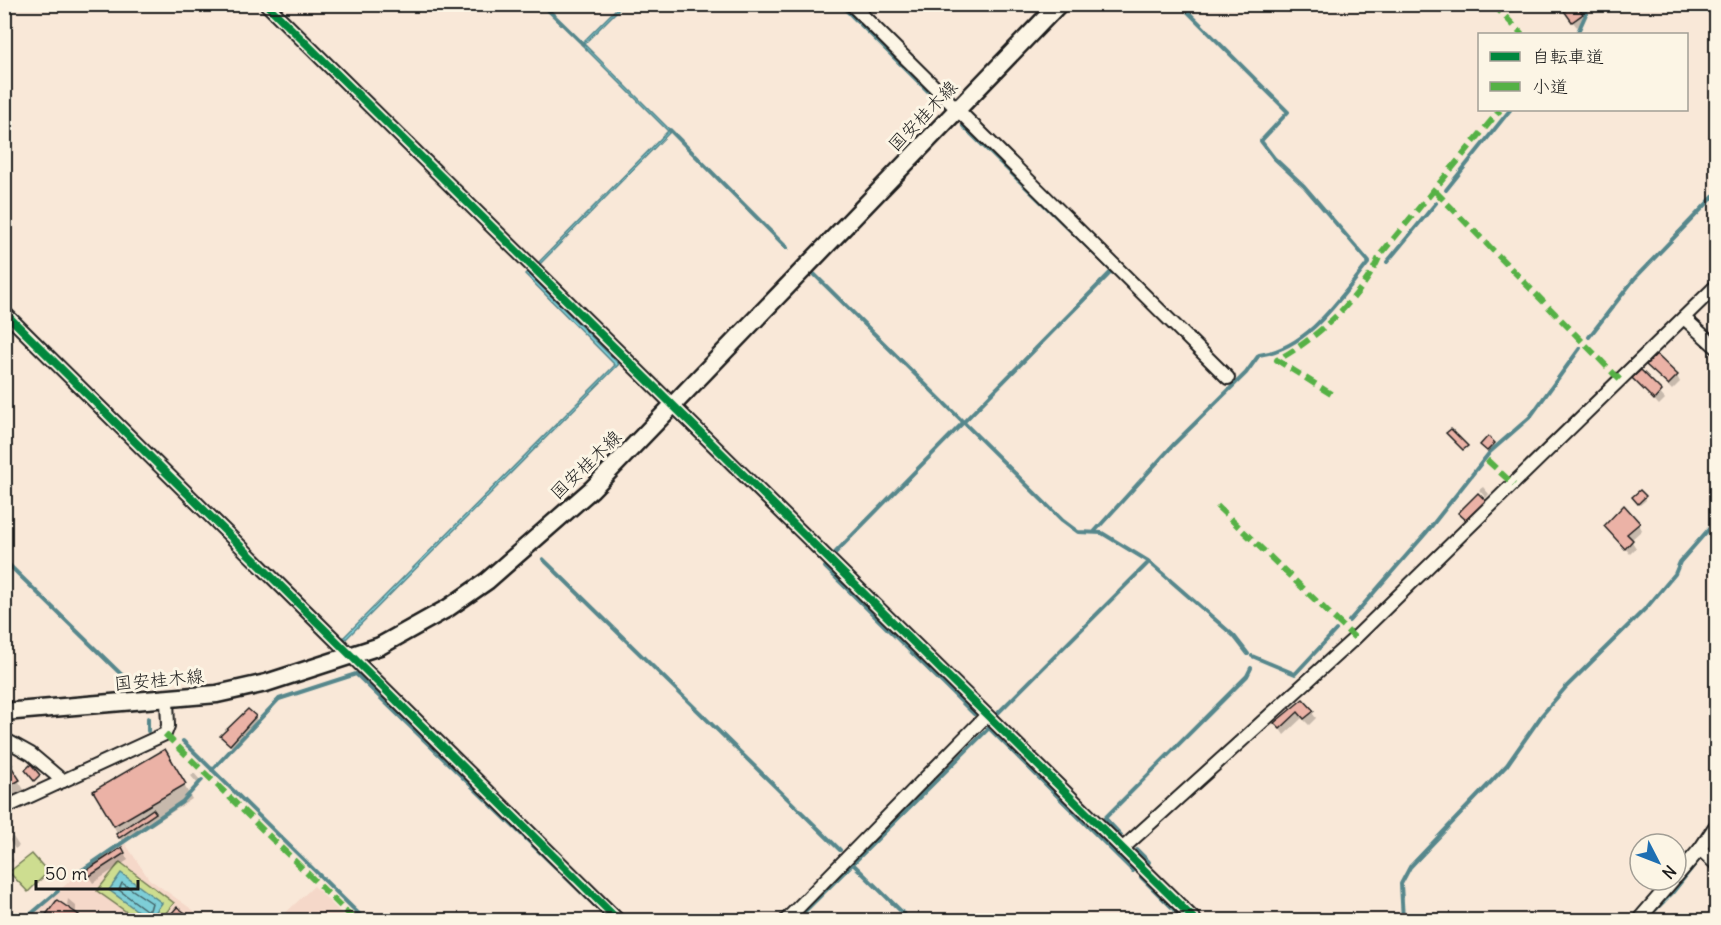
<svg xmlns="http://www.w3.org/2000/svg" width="1721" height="925" font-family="Delius,'Klee One',sans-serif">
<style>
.built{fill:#f5d8c9}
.green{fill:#cddd90;stroke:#747c56;stroke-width:1.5}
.water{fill:#7eced7;stroke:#57878c;stroke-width:1.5}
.shadow{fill:#0003}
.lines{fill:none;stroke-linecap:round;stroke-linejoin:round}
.shore{stroke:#436367;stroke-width:1.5}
.stream{stroke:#57878c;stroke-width:4}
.building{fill:#ebb2a6;stroke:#1c1c1c;stroke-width:1.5}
.street-casing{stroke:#1c1c1c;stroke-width:16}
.secondary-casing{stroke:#1c1c1c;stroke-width:21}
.street{stroke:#fcf5e5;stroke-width:12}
.secondary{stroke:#fcf5e5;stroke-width:16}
.quiet{stroke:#55b145;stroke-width:6;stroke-dasharray:12 6;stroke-linecap:butt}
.cycleway-casing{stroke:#fcf5e5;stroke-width:11}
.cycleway{stroke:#00873e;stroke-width:8}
.labels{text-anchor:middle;stroke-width:6;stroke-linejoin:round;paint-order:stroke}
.street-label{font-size:18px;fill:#1c1c1c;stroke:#fcf5e5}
</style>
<rect width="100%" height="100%" fill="#f9e8d8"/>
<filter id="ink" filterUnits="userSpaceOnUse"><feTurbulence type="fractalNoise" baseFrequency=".0167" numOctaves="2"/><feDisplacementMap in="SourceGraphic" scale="12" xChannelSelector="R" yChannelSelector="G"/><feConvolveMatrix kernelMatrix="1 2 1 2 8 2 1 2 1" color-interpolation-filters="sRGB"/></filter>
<g filter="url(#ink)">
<g class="built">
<polygon points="125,843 149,879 207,920 28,920 76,875"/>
<polygon points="314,886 348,920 278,920"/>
</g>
<g class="green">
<polygon points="32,854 48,872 28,892 9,872"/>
<polygon points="120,862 174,903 160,920 138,920 97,891"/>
</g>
<g class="water">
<polygon points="620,5 623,5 584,44 671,131 539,265 538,263 668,131 581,44"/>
<polygon points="527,272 619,364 346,639 344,637 615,365 525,274"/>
<polygon points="121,873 162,903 150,920 109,890"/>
</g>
<g class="shadow">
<polygon points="1567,15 1582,15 1585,21 1577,27"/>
<polygon points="1648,365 1677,376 1680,382 1672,390"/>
<polygon points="1641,372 1665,399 1659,405 1634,378"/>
<polygon points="1494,444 1495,446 1489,453 1482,445"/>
<polygon points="1483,487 1489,494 1486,498 1479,490"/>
<polygon points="1478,495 1488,509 1470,525 1459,513"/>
<polygon points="1645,497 1646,500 1640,505 1635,500"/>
<polygon points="1639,524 1642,530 1631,540 1636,548 1630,554 1606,526"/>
<polygon points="1303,701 1316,718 1309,725 1302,718 1284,735 1276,723"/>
<polygon points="255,717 259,723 234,750 222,736"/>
<polygon points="164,751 192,799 123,844 95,791"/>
<polygon points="4,752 14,765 10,768 25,791 6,803"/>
<polygon points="194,773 200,780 197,783 191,776"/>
<polygon points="13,837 19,846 15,849 9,840"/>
<polygon points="4,840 13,854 11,856 14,861 4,868"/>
<polygon points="121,849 128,860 93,883 86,872"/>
<polygon points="68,899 76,906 76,912 67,905"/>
<polygon points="58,902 77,916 80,920 44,920"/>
</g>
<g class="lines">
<polygon class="shore" points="122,883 152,903 150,910 146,910 119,890"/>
<g class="stream">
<polyline points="542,4 583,44"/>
<polyline points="840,4 938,101"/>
<polyline points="1577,34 1586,14 1581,4"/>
<polyline points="670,130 787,248"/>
<polyline points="1446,190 1510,110"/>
<polyline points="1387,262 1436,203"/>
<polyline points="814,274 1062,520 1078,532 1102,533 1148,561 1234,636 1248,654"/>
<polyline points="1589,337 1635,278 1716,194"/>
<path d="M1095 531 1174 444 1246 373 1259 355C1309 348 1340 298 1369 262L1304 186 1274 158 1261 141 1288 112 1180 4"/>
<polyline points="831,557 1112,271 963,126"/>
<polyline points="543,559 840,850"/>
<polyline points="4,560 128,681"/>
<polyline points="825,567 974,714"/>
<polyline points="1349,621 1426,533 1490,452 1530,417 1580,348"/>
<polyline points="1252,656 1295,674 1336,630"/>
<polyline points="995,716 1147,564"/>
<polyline points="148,731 148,718"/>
<polyline points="183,741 365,920"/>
<polyline points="212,770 279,699 356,674 610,920"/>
<polyline points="1121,835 1105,818 1247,676 1251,668"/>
<polyline points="1137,850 1149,862 1145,866"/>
<polyline points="1712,850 1716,854"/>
<polyline points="853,864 910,920"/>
<polyline points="75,875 182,802 202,780"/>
<polyline points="1141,877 1185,920"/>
<polyline points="1653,912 1673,892 1699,859"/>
<polyline points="24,920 58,891"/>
<polyline points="796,920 989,728 1133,871"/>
<polyline points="1403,920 1401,884 1410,867 1507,765 1542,715 1566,687 1648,606 1675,574 1680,562 1716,521"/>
</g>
</g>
<g class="building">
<polygon points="1567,4 1576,4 1583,14 1572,22 1562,8"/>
<polygon points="1656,354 1678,375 1668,385 1646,365"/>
<polygon points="1641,370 1662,391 1654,400 1632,378"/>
<polygon points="1451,429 1468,446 1463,450 1446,433"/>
<polygon points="1488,436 1495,443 1487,451 1480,445"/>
<polygon points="1640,490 1646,496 1638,504 1632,497"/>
<polygon points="1478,493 1486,501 1466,520 1458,513"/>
<polygon points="1624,505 1640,523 1627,534 1633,540 1625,549 1604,526"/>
<polygon points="1303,699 1314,711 1304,719 1298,712 1280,729 1274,723"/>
<polygon points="248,709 256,716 230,745 220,736"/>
<polygon points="165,749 186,784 114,826 93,791"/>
<polygon points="4,750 10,754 5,757 20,780 4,789"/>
<polygon points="31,764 40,775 34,781 25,770"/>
<polygon points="153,809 156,813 119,838 116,834"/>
<polygon points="122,847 125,853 88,877 84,872"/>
<polygon points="57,900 79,915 75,920 42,920"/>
<polygon points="177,907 195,920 166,920"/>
</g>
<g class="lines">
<g class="street-casing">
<g id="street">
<polyline points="266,4 1195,920"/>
<polyline points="851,4 1228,378"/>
<polyline points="4,312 618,920"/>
<polyline points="1684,318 1716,347"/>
<polyline points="4,739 31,754 63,781"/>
<polyline points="4,808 165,734 168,726 167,699"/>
<polyline points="1122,849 1355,638 1716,286"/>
<polyline points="1700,849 1716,864"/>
<polyline points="1676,877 1700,849 1716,825"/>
<polyline points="1640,918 1673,880"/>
<polyline points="786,920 986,716"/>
</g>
</g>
<g class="secondary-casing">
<polyline id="secondary" points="4,712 217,694 266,683 380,646 448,608 487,581 592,489 1059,4"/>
</g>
<use href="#street" class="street"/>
<use href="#secondary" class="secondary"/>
<g class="quiet">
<polyline points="1493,4 1522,34"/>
<polyline points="1435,191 1620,380"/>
<path d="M1331 394 1277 360C1315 340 1364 296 1380 255L1500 110"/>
<polyline points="1487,460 1514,485"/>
<polyline points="1217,506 1355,638"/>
<polyline points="165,734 355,920"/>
<polyline points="1638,920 1640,918"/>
</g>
<g class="cycleway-casing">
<g id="cycleway">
<polyline points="266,4 1195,920"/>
<polyline points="4,312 618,920"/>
</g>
</g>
<use href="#cycleway" class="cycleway"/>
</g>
</g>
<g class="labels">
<g class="street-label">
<text transform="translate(923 116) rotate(-46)" y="6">国安桂木線</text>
<text transform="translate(586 465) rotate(-44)" y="6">国安桂木線</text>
<text transform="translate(159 680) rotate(-5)" y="6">国安桂木線</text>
</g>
</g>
<rect width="1721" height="925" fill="none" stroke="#fcf5e5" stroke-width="24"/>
<rect x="12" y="12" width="1697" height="901" fill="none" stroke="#1c1c1c" stroke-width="2" filter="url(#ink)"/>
<rect x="1478" y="33" width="210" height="78" fill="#fcf5e5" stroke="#a29e95" stroke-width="1.5"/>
<rect x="1490" y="52" width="30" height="9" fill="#00873e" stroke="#a29e95" stroke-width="1.5"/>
<text x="1532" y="63" font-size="18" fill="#1c1c1c">自転車道</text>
<rect x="1490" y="82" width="30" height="9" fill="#55b145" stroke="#a29e95" stroke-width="1.5"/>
<text x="1532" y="93" font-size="18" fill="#1c1c1c">小道</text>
<g transform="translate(1658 862) rotate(132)"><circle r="28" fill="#fcf5e5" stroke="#a29e95" stroke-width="1.5"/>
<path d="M0-4.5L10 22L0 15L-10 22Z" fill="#1f6fb2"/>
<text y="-9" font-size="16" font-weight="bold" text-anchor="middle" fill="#1c1c1c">N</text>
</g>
<path d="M36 880v9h102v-9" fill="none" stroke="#1c1c1c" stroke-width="3"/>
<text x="45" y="880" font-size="18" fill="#1c1c1c" stroke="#fcf5e5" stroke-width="4.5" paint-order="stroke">50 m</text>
</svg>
